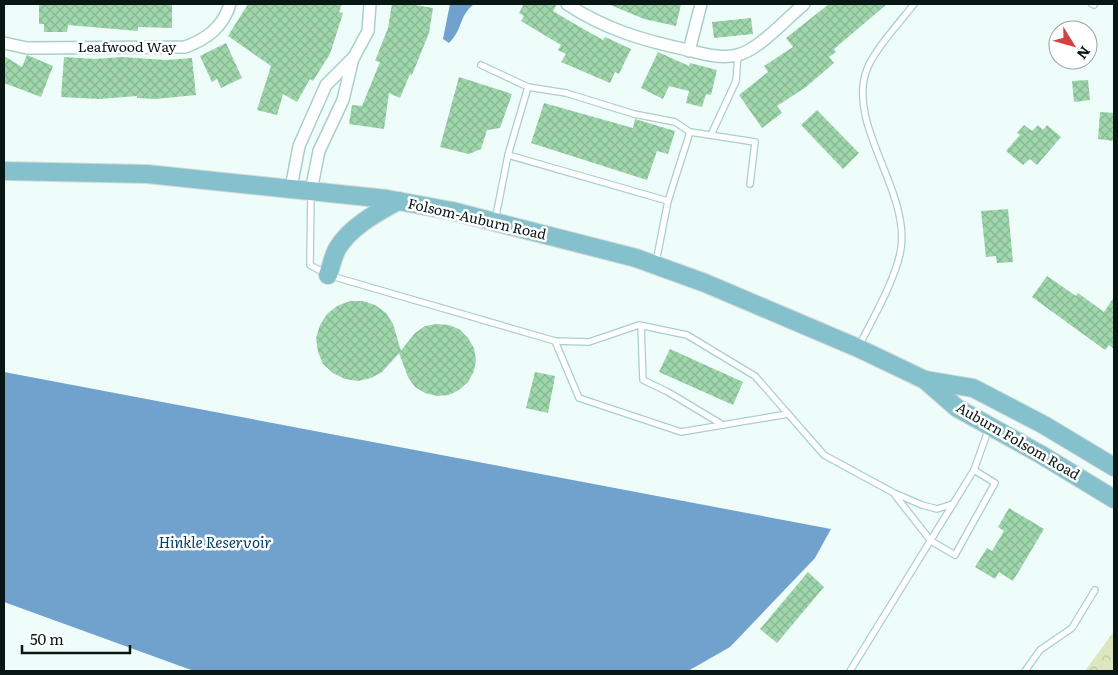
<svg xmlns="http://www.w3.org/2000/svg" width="1118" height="675" font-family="Literata,serif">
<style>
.park{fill:url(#park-crowns)}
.water{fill:#70a2cd}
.building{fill:url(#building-cross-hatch)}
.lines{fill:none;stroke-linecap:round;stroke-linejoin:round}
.lane-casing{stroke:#a9d0c8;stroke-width:8}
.street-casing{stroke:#a9d0c8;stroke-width:14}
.primary-casing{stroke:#d7dad9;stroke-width:20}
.lane{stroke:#fff;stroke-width:5.5}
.street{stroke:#fff;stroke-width:11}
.primary{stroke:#85c1cd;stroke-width:18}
.labels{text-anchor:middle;stroke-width:5;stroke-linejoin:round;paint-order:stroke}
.street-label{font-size:14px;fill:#081614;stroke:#fff}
.water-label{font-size:15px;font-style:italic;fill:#003d66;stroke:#fff}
</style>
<defs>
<pattern id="park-crowns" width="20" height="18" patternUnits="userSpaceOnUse" patternTransform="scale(1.25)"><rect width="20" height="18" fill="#dce6c0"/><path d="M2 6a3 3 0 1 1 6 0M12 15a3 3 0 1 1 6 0" fill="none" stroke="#bbc5a4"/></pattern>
<pattern id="building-cross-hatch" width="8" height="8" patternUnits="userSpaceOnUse" patternTransform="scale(1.25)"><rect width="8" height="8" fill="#9fd6ab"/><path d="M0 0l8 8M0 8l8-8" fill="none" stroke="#87b792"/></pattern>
</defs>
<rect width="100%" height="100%" fill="#eefdfa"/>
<polygon class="park" points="1114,631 1114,671 1085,671"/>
<g class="water">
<path d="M450 4H474C458 17 464 28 449 43L443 39Z"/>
<polygon points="4,372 831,529 815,558 730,647 688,671 194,671 4,602"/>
</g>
<g class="building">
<polygon points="39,4 172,4 172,28 138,27 138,31 68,25 67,32 44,32 44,24 39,24"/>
<polygon points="248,4 342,4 339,12 343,13 330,54 313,81 310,79 297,102 283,94 277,115 257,110 271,66 228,36"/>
<polygon points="392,4 410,4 433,8 429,33 412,75 410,74 400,98 389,93 384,129 349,124 352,105 362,106 380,62 375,61 388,28"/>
<polygon points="524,4 557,4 553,11 573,23 603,40 605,37 631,49 619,74 615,72 610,83 561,62 566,54 558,50 561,45 521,21 524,16 519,13"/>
<polygon points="608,4 681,4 676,26 644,19"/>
<polygon points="829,4 887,4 834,49 836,52 829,57 834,63 806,87 777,106 782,113 762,128 739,95 768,72 764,66 793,47 786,38"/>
<polygon points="751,18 753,34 714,38 712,22"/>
<polygon points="226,43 242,78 221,88 217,79 212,82 200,56"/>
<polygon points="658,52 689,66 690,63 717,70 711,95 706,94 702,107 686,103 689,91 669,86 663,99 641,88"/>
<polygon points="27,55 53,66 41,97 4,83 4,56 22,67"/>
<polygon points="64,57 95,59 122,57 166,60 192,58 196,95 155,99 137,98 137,96 99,99 61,97"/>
<polygon points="459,77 512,94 500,128 487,130 481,149 469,154 440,147"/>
<polygon points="1088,80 1090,100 1074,102 1072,81"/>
<polygon points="544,103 633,128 635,119 675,131 668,154 657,151 647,180 531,143"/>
<polygon points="817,110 859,153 843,169 801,125"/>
<polygon points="1100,112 1114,113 1114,141 1098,139"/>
<polygon points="1024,125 1032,131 1038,125 1043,130 1047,125 1061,137 1037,165 1030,159 1023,165 1006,151 1020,135 1017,133"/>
<polygon points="1008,209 1013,262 997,263 996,256 986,257 981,211"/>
<polygon points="1047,276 1076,296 1078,293 1104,312 1114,297 1114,349 1109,345 1105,350 1032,297"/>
<polygon points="350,301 363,301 375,305 386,313 393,324 401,351 382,372 371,378 358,381 345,379 333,373 323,364 318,352 316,338 320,325 327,314 337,306"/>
<polygon points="437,324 449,325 459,329 468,338 474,348 476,360 474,371 468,382 459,390 449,395 437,396 425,393 415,387 408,377 399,353 415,333 425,326"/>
<polygon points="670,349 743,382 733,405 659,372"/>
<polygon points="535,372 555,376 548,413 526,408"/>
<polygon points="1009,508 1044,529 1013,581 999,572 995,579 975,567 987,548 992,551 1004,531 998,527"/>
<polygon points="808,572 824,587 777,643 760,629"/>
</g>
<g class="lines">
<g class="lane-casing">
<g id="lane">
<polyline points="1092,4 1094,5"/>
<polyline points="481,65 528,87 508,155"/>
<polyline points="528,87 566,93 634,114 675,122 690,132 755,142 750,184"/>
<polyline points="711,135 736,81 738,55"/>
<polyline points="311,193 310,265 328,275 555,341 589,342 639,325 687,335 755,376 824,455 894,493 922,505 937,509 953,504"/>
<polyline points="495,221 508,155 668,201"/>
<polyline points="656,262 668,201 690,132"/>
<polyline points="641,326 643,380 668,392 723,425"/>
<polyline points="555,341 579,398 681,432 788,414"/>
<path d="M859 346C872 320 897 277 901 248 909 190 848 126 866 72 872 52 901 21 914 4"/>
<polyline points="895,495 931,541 955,555 995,483 974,470"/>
<polyline points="850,671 974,470 989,428"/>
<polyline points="1025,671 1040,650 1072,628 1095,590"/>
</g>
</g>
<g class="street-casing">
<g id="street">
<path d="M567 4C604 29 645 41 688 50 704 54 721 59 737 55 759 50 786 19 804 4"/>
<path d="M4 43 27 48 185 47C207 39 223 27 230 4"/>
<polyline points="689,51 701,4"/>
<polyline points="291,188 299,146 326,85 354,57 368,31 370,4"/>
<polyline points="311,191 319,151 343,100 353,58"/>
</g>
</g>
<g class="primary-casing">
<g id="primary">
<polyline points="4,171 147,174 387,199 452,211 636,258 705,283 858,348 925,380 957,408 1040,454 1114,499"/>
<path d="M328 275C331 267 333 257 337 249 350 227 376 213 398 201"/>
<polyline points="925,380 973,388 1044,425 1114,467"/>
</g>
</g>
<use href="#lane" class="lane"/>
<use href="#street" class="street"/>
<use href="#primary" class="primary"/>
</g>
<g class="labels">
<g class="street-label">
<text x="127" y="52">Leafwood Way</text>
<text transform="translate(477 219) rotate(13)" y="5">Folsom-Auburn Road</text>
<text transform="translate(1018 441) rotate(30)" y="5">Auburn Folsom Road</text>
</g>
<g class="water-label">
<text x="215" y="548">Hinkle Reservoir</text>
</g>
</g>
<rect width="1118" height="675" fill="none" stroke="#081614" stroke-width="10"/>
<g transform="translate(1073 45) rotate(127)"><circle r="24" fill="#ffffff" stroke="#9ca2a1"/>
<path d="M0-4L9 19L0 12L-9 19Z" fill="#d14241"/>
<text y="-8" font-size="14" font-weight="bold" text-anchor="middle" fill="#081614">N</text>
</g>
<path d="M22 645v8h108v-8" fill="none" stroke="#081614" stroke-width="2.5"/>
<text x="30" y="645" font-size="15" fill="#081614" stroke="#ffffff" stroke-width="4" paint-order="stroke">50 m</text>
</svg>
